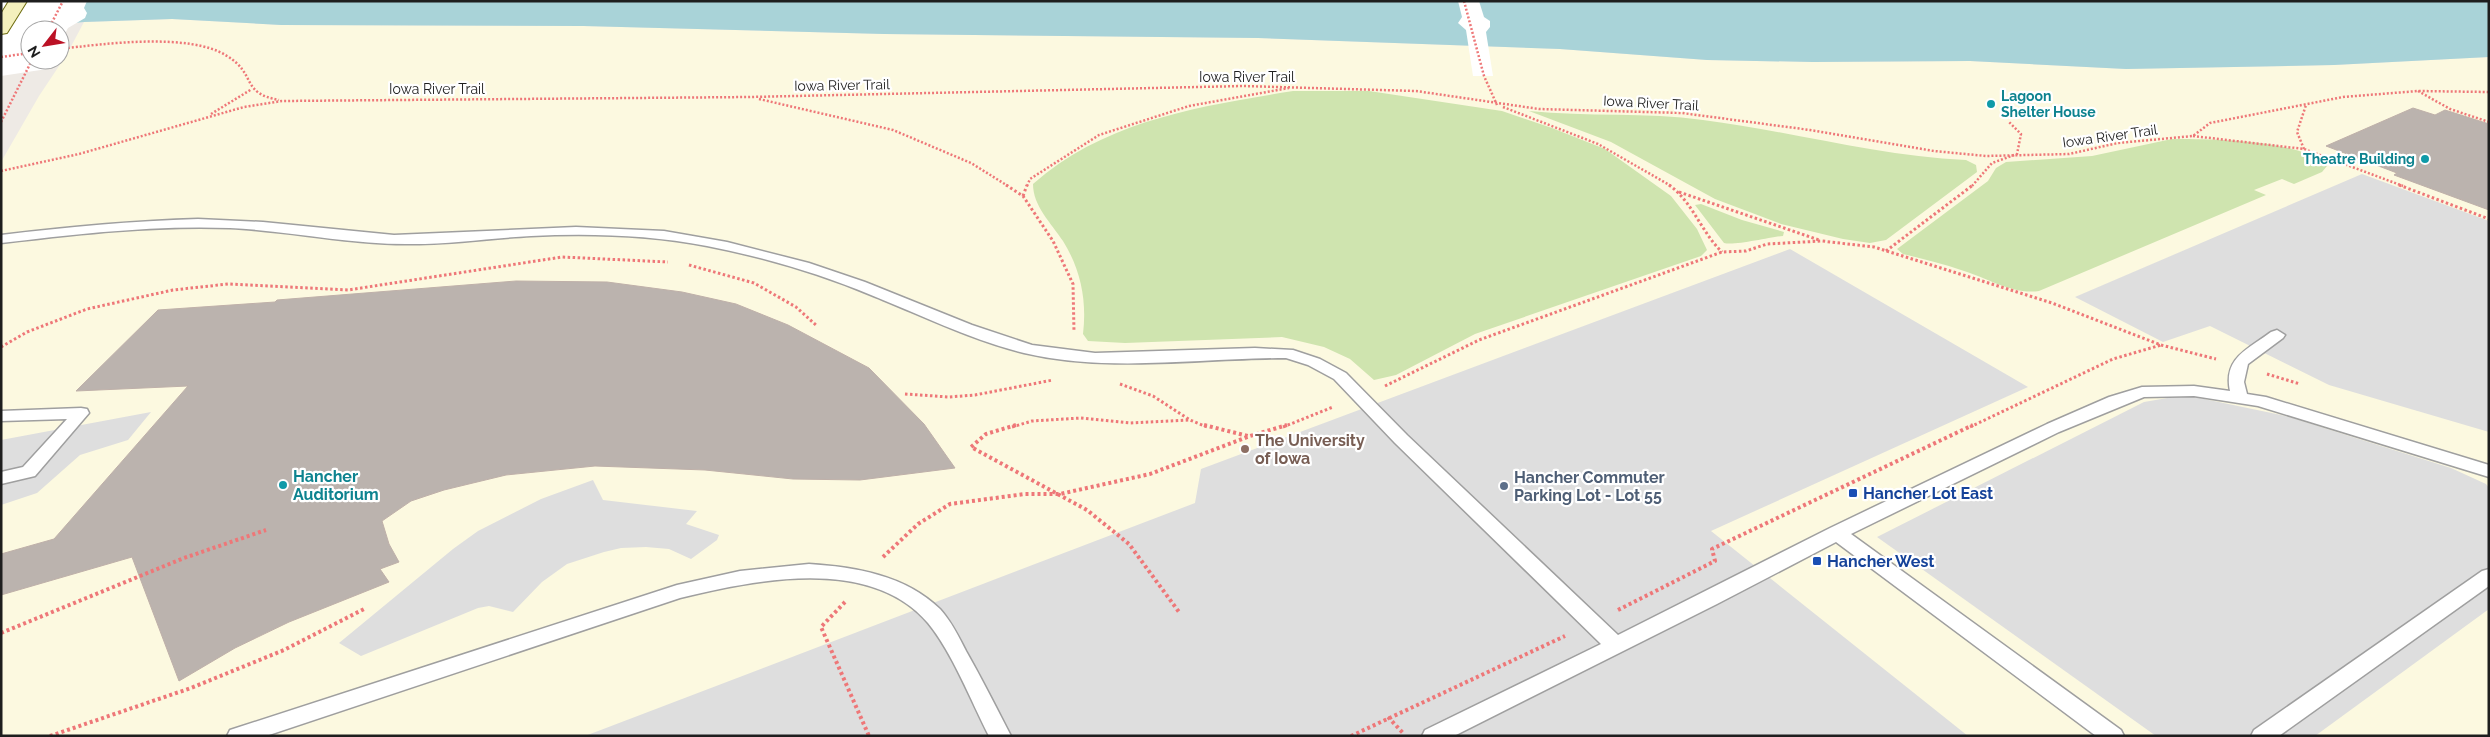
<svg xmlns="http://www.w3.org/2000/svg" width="2490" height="737" font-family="Raleway,sans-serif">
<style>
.education{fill:#fcf9e0}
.grass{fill:#cfe4af}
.parking{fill:#dedede}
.water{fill:#a9d3d8}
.pier{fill:#fff}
.building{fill:#bbb3ae;stroke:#bfb0a9}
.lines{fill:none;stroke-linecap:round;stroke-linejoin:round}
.service-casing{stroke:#9f9f9f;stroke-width:3}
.secondary-casing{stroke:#6c6b0e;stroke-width:2}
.path-far2{stroke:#ee7778;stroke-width:2.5;stroke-dasharray:2 2;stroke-linecap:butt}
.path-far1{stroke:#ee7778;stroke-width:3;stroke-dasharray:2.5 2.5;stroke-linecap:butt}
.path{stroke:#ee7778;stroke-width:4;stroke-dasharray:3 3;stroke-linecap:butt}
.service{fill:#fff;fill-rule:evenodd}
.secondary{fill:#f4f0bd;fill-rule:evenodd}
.culture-dot{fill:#0f9aa8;stroke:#fff;stroke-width:2}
.education-dot{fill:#8d6e63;stroke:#fff;stroke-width:2}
.service-dot{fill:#5c6f8a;stroke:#fff;stroke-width:2}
.transit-dot{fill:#1a4fb4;stroke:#fff;stroke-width:2}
.labels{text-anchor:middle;stroke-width:4.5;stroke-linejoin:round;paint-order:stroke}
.far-street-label{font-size:14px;fill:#1e1e1e;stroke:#fff}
.far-culture-label{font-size:14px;font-weight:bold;fill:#0d838f;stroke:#fff;text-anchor:start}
.education-label{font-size:16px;font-weight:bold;fill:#785e54;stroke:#fff;text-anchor:start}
.culture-label{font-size:16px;font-weight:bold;fill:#0d838f;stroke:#fff;text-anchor:start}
.service-label{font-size:16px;font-weight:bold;fill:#4e5e75;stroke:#fff;text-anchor:start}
.transit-label{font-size:16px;font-weight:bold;fill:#164399;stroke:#fff;text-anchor:start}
</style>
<rect width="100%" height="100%" fill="#eeeae5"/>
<polygon class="education" points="172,19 281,25 583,26 884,34 1258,38 1560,49 1707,60 1813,62 1970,61 2126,69 2334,65 2489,57 2489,736 1,736 1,162 39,96 67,54 84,22"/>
<g class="grass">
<path d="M1293 91H1369L1502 111 1552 128 1605 149 1671 196 1697 229 1707 250 1701 256 1475 334 1396 375 1374 380 1350 359 1324 347 1282 337 1125 343 1088 341 1083 334C1087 301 1081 270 1063 241 1051 223 1033 206 1033 184 1105 120 1201 106 1293 91Z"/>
<path d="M1529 111C1587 117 1646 112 1703 120 1791 131 1877 156 1966 160L1976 165 1977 172 1886 240 1870 243 1843 239 1781 224 1715 199 1611 142Z"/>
<path d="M2172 139C2210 139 2300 139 2327 166L2322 172 2294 184 2282 179 2254 190 2266 195 2039 291C2014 295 1987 278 1964 271 1944 264 1923 259 1903 254L1897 249 1988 181 1996 168 2006 162 2092 156Z"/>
<path d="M1701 204 1742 220 1784 232 1783 236C1770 237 1734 246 1724 243L1695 205Z"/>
</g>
<g class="parking">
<polygon points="2362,174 2489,221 2489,432 2329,385 2210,326 2163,342 2075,297"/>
<polygon points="1790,249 2028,387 1711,531 1968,736 585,736 1195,503 1201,469"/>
<polygon points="2185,395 2286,416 2451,468 2486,484 2489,488 2489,609 2315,736 2156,736 1877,537 2144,402"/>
<polygon points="151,412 128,440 80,455 37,493 1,505 1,440"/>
<polygon points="593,480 603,500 697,511 686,524 719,535 717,540 691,559 669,549 646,547 621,548 604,552 567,564 542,582 513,612 489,606 478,608 361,656 339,643 453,549 478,531 541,499"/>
</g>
<polygon class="water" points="1,1 2489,1 2489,57 2334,65 2126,69 1970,61 1813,62 1707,60 1560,49 1258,38 884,34 583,26 281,25 172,19 84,22 1,30"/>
<g class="pier">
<polygon points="1,1 87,1 84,8 87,13 85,18 68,28 60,43 60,30 30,30 30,60 52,60 47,69 1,76"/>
<polygon points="1458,1 1479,1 1484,17 1490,21 1490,27 1486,32 1493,76 1473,76 1466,30 1458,23 1462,17"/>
</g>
<g class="building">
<polygon points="2413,108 2435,115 2445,110 2489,124 2489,210 2394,175 2397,173 2326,146"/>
<polygon points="516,281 607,282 682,292 736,304 788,325 869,368 924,424 955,468 860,480 793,479 705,470 595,466 506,475 444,490 411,501 382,521 389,544 399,562 380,569 389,582 289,622 235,648 179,681 132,557 1,595 1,554 54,539 188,386 76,391 158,310 275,302 277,300"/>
</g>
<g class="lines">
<g class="service-casing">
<g id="service">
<path d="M198 219 263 222 394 235 576 227 664 231 727 242 809 263 865 282 972 325 1032 345 1095 353 1255 348 1293 350 1320 359 1346 373 1407 435 1618 635 1830 528 2047 424 2109 397 2142 387 2194 386 2230 391C2223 358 2248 349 2271 332L2277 330 2285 335 2283 338 2248 364 2244 382 2247 394 2266 397 2489 465V477L2258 406 2194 396 2144 397 2059 432 1851 534 2121 730 2124 736H2096L1836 542 1717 604 1454 736H1422L1425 730 1601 644 1395 443 1334 379 1308 365 1286 358C1199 358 1109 373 1024 353 971 340 921 315 871 295 818 273 763 257 707 246 649 235 590 233 531 236 492 238 452 244 413 244 352 245 291 231 230 228 154 225 77 234 1 243V235C67 227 132 221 198 219Z"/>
<polygon points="81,408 87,409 89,413 35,476 1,484 1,472 23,467 67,419 1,421 1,411"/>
<path d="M809 564C855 567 905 575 940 609 951 621 959 637 966 651 982 679 996 707 1011 736H989C971 701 952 652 928 623 870 555 754 580 680 598L266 736H227L230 730 677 585 740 571Z"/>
<polygon points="2489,569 2489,586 2279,736 2251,736 2254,730 2482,571"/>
</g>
</g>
<g class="secondary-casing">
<polygon id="secondary" points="9,1 27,1 7,33 1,34 1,14"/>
</g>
<g class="path-far2">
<polyline points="1464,1 1484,76 1497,105"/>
<polyline points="48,30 63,1"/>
<path d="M60 49C102 44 190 32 227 56 257 74 240 93 279 100"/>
<polyline points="1,57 30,53"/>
<polyline points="2418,91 2450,109 2489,122"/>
<polyline points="759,99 893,130 971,163 1008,186"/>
<polyline points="1503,107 1598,144 1671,186"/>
<polyline points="211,114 252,89"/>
<polyline points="1,122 32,60"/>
<polyline points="2193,136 2304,149 2403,186"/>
<polyline points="2304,149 2297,132 2306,105"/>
<polyline points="1,171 79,154 244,107 282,101 750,97 1243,86 1416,91 1539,109 1682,113 1810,130 1934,151 1986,156 2069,154 2118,143 2193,136 2210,123 2343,97 2418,91 2489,92"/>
<polyline points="1027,186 1030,179 1099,135 1189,106 1289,88"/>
<polyline points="1972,186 1992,163 2017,154 2021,134 2008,121"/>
</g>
<g class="path-far1">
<polyline points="1006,185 1023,196 1053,241 1073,284 1074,332"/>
<path d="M1669 185C1693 202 1701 232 1722 252"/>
<polyline points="2399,185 2489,219"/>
<polyline points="1679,192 1819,240"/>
<polyline points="1023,196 1027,185"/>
<polyline points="1886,251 1973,185"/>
<polyline points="689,265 754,283 796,307 817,326"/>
<polyline points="1,347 27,332 87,309 173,290 228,284 348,290 562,257 668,262"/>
<polyline points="2267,374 2300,384"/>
<polyline points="1120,384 1153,396 1190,420"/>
<polyline points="1385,386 1479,340 1722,252 1746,251 1767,244 1822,241 1874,247 2052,303 2161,345 2216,359"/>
<polyline points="905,394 949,397 975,395 1053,380"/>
<polyline points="1012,427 1032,421 1081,418 1130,423 1190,420 1207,427"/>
<polyline points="1283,427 1333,407"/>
<polyline points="1970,427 2113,359 2161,345"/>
</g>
<g class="path">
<polyline points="1016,425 986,434 971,447 1087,510 1129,544 1179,612"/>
<polyline points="1204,425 1248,436"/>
<polyline points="883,557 918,524 950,504 1025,494 1060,494 1150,474 1250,436 1287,425"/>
<polyline points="845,602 821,627 869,736"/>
<polyline points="1618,610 1715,561 1712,549 1973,425"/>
<polyline points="1,633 184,558 266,530"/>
<polyline points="1388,717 1403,733"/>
<polyline points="50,736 191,688 284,650 366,608"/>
<polyline points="1351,736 1565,636"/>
</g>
<use href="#service" class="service"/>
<use href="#secondary" class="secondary"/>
</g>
<g class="culture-dot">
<circle cx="1991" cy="104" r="5"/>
<circle cx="2425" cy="159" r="5"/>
<circle cx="283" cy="485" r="5"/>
</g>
<circle class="education-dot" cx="1245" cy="449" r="5"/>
<circle class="service-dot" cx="1504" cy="486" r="5"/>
<g class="transit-dot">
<rect x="1848" y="488" width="10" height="10" rx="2.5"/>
<rect x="1812" y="556" width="10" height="10" rx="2.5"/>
</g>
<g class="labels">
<g class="far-street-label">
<text x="1247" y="82">Iowa River Trail</text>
<text transform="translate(842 85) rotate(-1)" y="5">Iowa River Trail</text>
<text x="437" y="94">Iowa River Trail</text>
<text transform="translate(1651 103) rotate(3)" y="5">Iowa River Trail</text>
<text transform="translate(2110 136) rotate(-8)" y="5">Iowa River Trail</text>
</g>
<g class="far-culture-label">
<text x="2001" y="101">Lagoon<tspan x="2001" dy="16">Shelter House</tspan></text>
<text x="2415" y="164" text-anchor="end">Theatre Building</text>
</g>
<g class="education-label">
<text x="1255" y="446">The University<tspan x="1255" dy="18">of Iowa</tspan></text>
</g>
<g class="culture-label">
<text x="293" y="482">Hancher<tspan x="293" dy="18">Auditorium</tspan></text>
</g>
<g class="service-label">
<text x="1514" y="483">Hancher Commuter<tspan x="1514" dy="18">Parking Lot - Lot 55</tspan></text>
</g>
<g class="transit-label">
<text x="1863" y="499">Hancher Lot East</text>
<text x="1827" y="567">Hancher West</text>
</g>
</g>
<rect width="2490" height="737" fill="none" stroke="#1e1e1e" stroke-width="5"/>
<g transform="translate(45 45) rotate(239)"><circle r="24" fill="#ffffff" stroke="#a5a5a5"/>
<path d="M0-4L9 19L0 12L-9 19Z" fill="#bb1125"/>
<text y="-8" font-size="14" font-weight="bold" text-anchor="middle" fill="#1e1e1e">N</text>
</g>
</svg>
